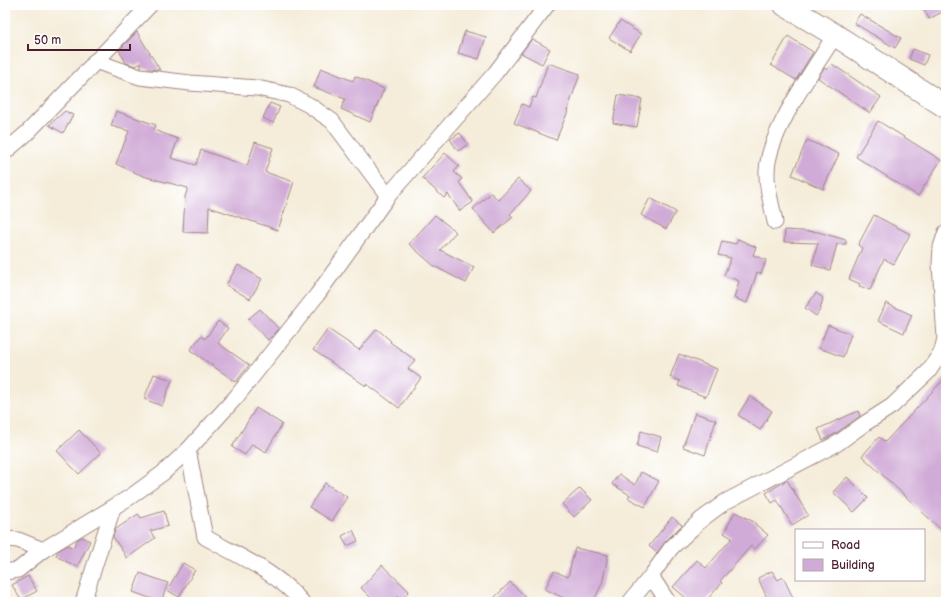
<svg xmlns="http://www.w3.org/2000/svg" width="951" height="607" font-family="'Balsamiq Sans',sans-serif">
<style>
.building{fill:#d0abd7}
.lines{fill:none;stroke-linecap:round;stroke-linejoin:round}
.minor-casing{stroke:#a08682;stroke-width:17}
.secondary-casing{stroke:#a08682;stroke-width:24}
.minor{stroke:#fff;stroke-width:15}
.secondary{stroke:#fff;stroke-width:22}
</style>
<rect width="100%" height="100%" fill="#fff"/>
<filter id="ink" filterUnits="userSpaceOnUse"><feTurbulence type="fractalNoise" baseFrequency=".025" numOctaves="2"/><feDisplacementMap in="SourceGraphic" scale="8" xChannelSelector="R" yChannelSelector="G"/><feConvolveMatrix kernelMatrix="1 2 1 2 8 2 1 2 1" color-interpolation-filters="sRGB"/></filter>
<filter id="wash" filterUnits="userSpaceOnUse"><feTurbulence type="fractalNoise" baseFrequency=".012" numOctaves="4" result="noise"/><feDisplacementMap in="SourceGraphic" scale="16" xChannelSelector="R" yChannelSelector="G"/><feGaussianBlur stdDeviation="0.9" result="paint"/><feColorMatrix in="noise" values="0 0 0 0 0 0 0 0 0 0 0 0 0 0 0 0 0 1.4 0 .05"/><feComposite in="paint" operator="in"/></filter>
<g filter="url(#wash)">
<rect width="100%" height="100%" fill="#f5edda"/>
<g id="blocks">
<g class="building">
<polygon points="922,5 946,5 946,10 929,19"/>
<polygon points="860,14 901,38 895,48 854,23"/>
<polygon points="620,21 641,34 630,51 609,38"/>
<polygon points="465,31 486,37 479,59 458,53"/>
<polygon points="137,32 146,47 160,70 141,68 141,63 136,66 126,63 119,50"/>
<polygon points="788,36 813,52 796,80 771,65"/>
<polygon points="532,39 550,49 542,64 521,53"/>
<polygon points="913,49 928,55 924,65 909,59"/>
<polygon points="548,63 580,74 567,111 568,111 556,140 514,123 522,104 529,107 533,97 536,98"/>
<polygon points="832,64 881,97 870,113 818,78 824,68 827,70"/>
<polygon points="321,68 353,81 355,76 384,89 370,122 341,109 345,99 314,87"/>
<polygon points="618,95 642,99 637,127 613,123"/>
<polygon points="270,103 280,107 273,123 263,118"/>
<polygon points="65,111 73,115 63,133 49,125"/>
<polygon points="116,111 156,125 154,130 178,139 171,158 196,165 201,150 247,166 255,142 273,148 265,172 294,182 278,230 209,207 208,233 183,232 185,197 188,188 143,176 116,164 129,131 111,126"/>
<polygon points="878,121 941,160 918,196 856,157"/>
<polygon points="460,133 468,144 458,151 450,139"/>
<polygon points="807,140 839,154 823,189 792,175"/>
<polygon points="445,153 459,166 454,172 462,179 459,182 473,202 460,211 448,194 444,198 422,178"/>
<polygon points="518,179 531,191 510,214 513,217 494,233 473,209 491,193 498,200"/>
<polygon points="650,198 676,212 666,229 641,215"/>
<polygon points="435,215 456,232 440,250 474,267 466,283 434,266 409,244"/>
<polygon points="874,215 910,234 894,264 884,259 870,290 859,286 860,284 849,279 862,248 858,245"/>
<polygon points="785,230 818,232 846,240 846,244 837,244 830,270 812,265 818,243 784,242"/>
<polygon points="738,239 756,247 753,255 766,260 761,274 757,272 747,303 734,298 739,281 724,275 731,258 718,255 722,241 736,244"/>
<polygon points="238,265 262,279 250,299 226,285"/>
<polygon points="816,293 823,298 820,310 816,316 805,308"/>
<polygon points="886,303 912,315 904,333 878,321"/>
<polygon points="260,309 279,329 268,340 248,319"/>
<polygon points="218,321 228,328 218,343 249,365 236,382 190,350 201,336 205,339"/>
<polygon points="828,325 851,334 843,357 819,348"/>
<polygon points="328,329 359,350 377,329 391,341 390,342 415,360 408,369 421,378 399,408 367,384 366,386 313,350"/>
<polygon points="679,354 717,369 706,397 678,386 680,381 670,377"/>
<polygon points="154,374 172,380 162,406 144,399"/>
<polygon points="946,377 946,534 862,456 879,437 885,442"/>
<polygon points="750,396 772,411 760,430 738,415"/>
<polygon points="256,408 282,424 266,452 252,444 245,455 232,447"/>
<polygon points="858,411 860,416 835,434 823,440 818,429"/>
<polygon points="695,413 716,420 705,455 683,447"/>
<polygon points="79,430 101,453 79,474 57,451"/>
<polygon points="641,431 661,437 657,452 637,446"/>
<polygon points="641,472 659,481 645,507 628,498 630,495 612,484 619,474 635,485"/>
<polygon points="847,477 868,498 854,512 833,492"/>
<polygon points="787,480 808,515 792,525 777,500 772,503 766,493"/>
<polygon points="325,483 347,497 332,521 309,507"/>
<polygon points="580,488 592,500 574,517 562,504"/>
<polygon points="164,511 168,526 150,531 155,538 127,558 113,537 116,529 138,514 141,518"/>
<polygon points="735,512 756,523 755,524 768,535 755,549 751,546 720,581 722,583 705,602 691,602 673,587 697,560 706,568 732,538 724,533"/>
<polygon points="672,517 682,525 665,542 657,553 649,546"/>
<polygon points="353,530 358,541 347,546 342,536"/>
<polygon points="82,537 90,541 77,567 56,556 58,551 68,545 73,548 77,540"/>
<polygon points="575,548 608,555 602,584 593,602 572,602 545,589 554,571 568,577"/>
<polygon points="183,563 195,570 179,597 167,590"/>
<polygon points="382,565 409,591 401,600 398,597 387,602 375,602 361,588"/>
<polygon points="772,571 778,580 783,577 795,602 769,602 758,578"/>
<polygon points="140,573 168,583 161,602 133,592"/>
<polygon points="28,576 37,591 21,600 12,585"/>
<polygon points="510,582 531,602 490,602"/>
</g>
</g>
</g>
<g filter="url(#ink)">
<use href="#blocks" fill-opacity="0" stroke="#a08682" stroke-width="1"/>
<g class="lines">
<g class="minor-casing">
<g id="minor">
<polyline points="95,61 140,77 190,83 257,88 289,95 309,105 332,121 388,196"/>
<polyline points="5,152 27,133 150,5"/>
<path d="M775 222C772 205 766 188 767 171 768 132 815 68 835 35"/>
<path d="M188 450 205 537C238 556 277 572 302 602"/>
<polyline points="5,539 18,540 43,550 130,497 163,473 188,450 237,396 317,295 388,196 496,72 547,5"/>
<polyline points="5,572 18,570 43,550"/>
<polyline points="651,576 668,602"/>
<polyline points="83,602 113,508"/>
<polyline points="630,602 651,576 671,548 702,519 725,502 838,443 864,424 892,406 928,372 942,351 945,338 940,264 941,247 946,232"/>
</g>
</g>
<g class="secondary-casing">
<polyline id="secondary" points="785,5 835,35 946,107"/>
</g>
<use href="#minor" class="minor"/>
<use href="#secondary" class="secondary"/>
</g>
</g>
<rect width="951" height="607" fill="none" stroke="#fff" stroke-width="20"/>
<rect x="795" y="529" width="130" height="52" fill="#ffffff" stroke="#b7a5aa"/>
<rect x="803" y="542" width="20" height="6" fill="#ffffff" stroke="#b7a5aa"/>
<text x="831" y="549" font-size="12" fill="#4a1f2b">Road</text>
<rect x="803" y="559" width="20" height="12" fill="#d0abd7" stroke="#b7a5aa"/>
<text x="831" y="569" font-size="12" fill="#4a1f2b">Building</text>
<path d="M28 44v6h102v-6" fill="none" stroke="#4a1f2b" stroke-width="2"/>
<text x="34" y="44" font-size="12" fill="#4a1f2b" stroke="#ffffff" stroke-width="3" paint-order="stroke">50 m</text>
</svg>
